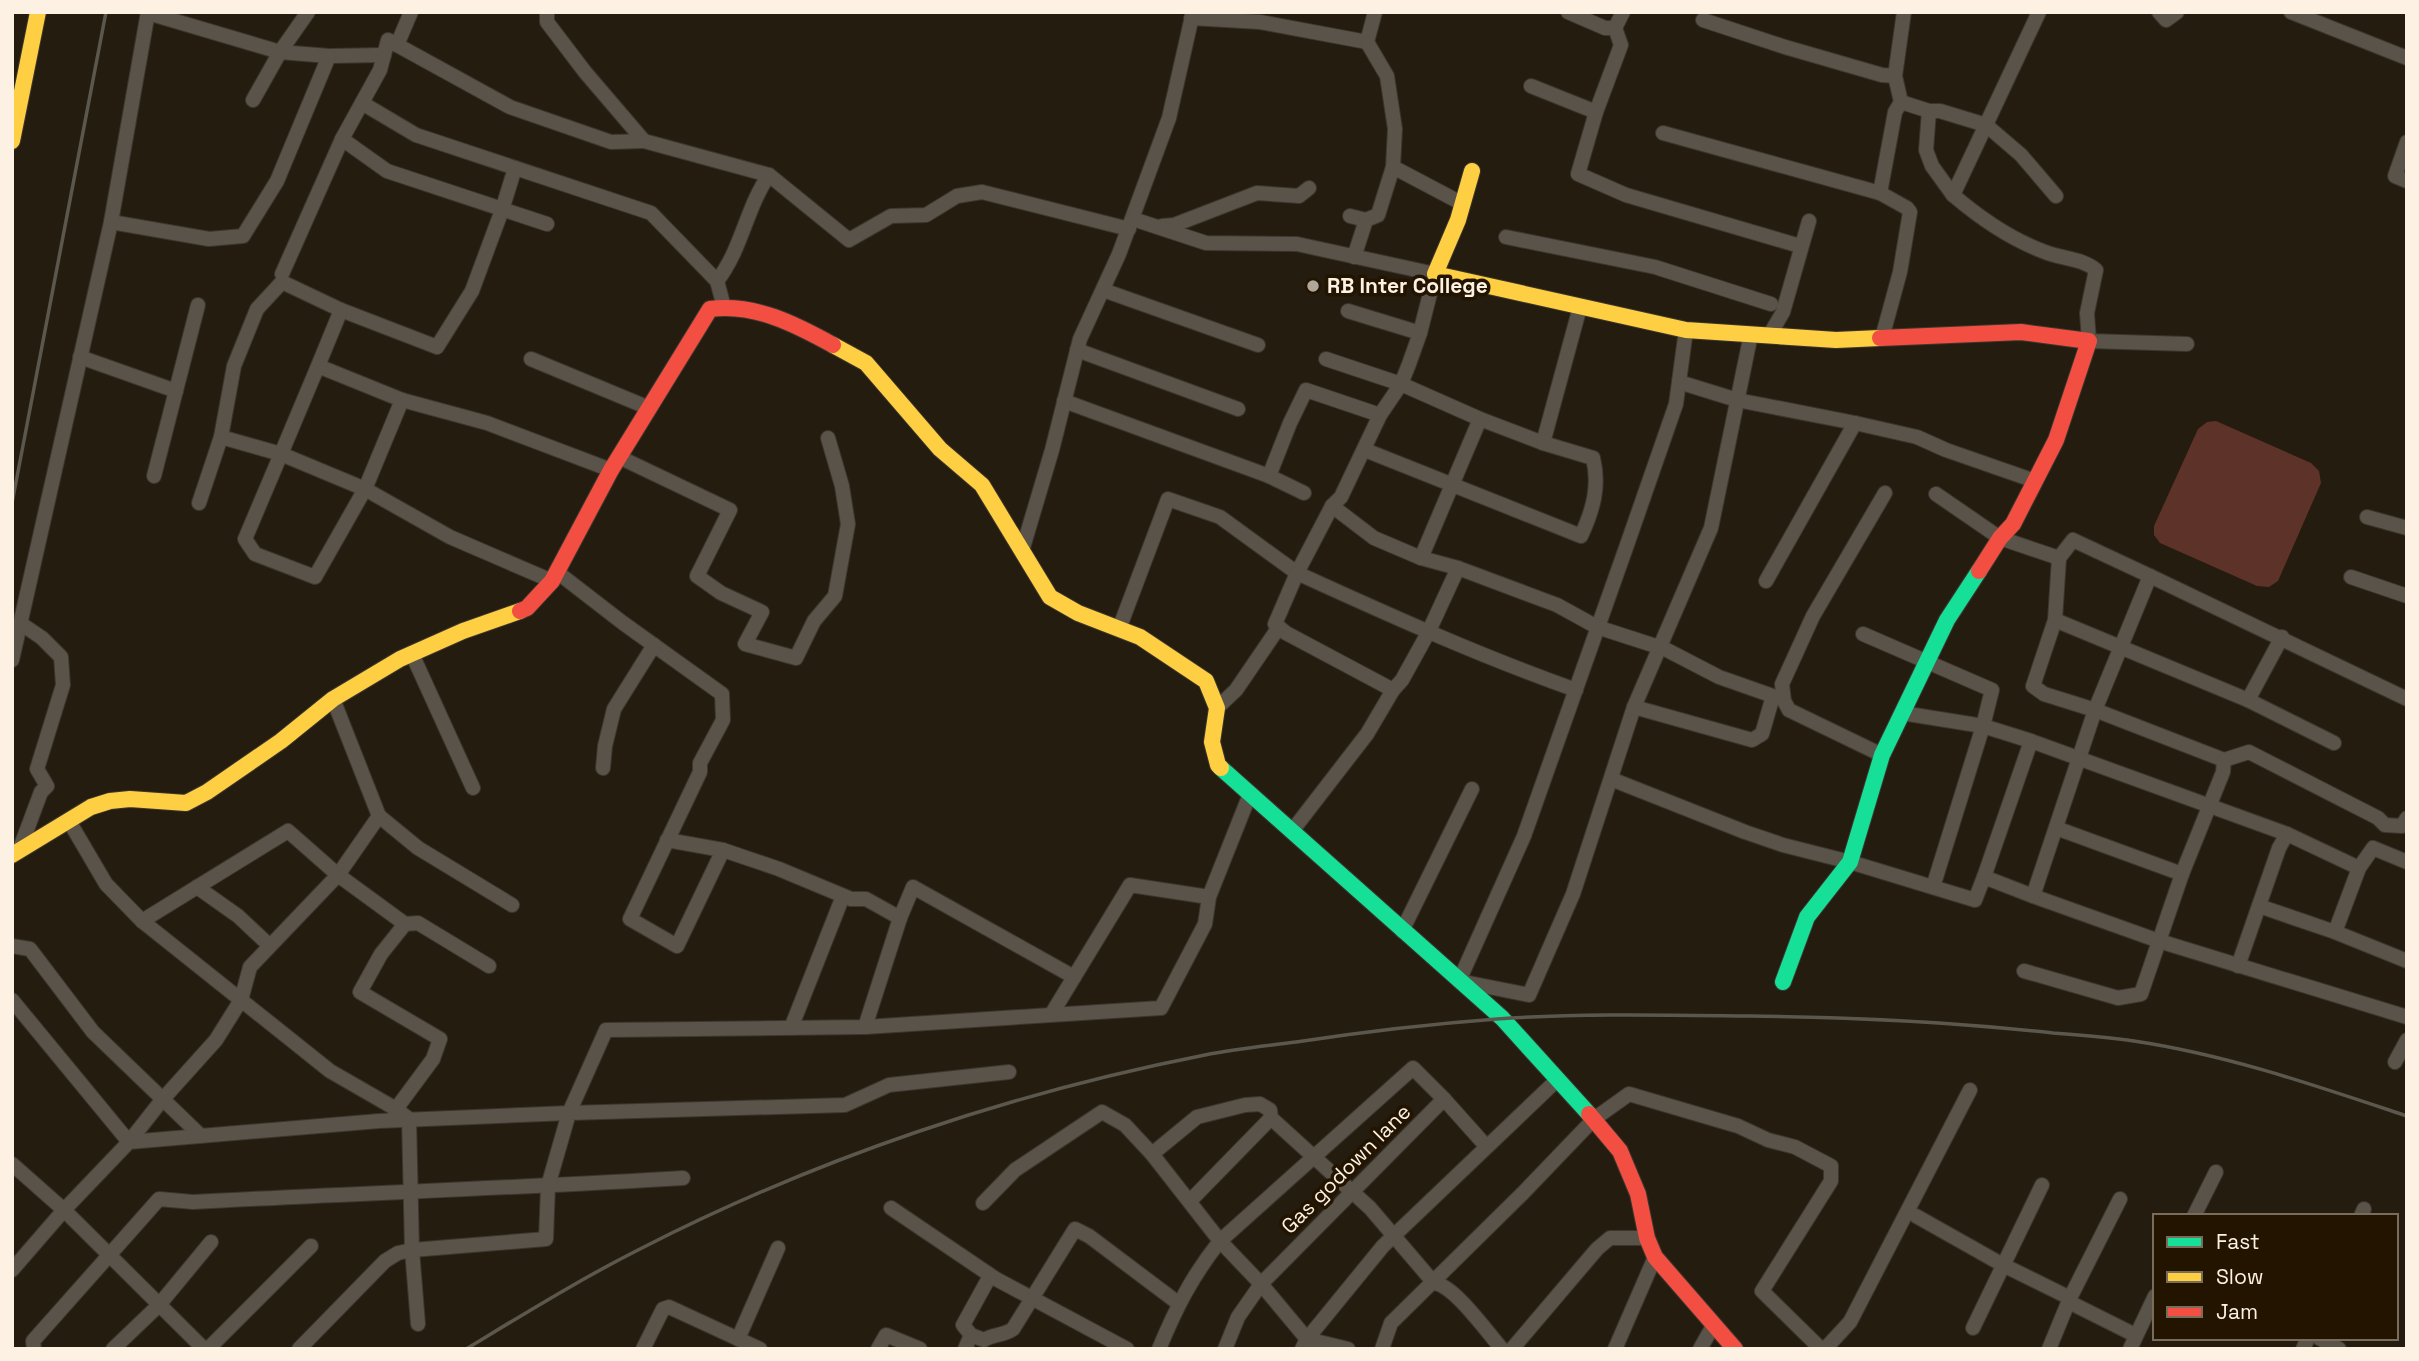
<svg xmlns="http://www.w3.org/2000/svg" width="2419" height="1361" font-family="'Space Grotesk',sans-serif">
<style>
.green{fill:#5d3228}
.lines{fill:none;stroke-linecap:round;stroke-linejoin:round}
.street-casing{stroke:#3c362e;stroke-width:16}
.fast-casing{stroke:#3c362e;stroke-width:18}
.slow-casing{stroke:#3c362e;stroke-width:18}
.jam-casing{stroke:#3c362e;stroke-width:18}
.street{stroke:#595349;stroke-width:14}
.fast{stroke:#16e098;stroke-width:16}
.slow{stroke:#ffcf43;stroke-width:16}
.jam{stroke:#f24e42;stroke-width:16}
.rail{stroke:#5c574d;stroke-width:3.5}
.poi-dot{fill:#b0a699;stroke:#231400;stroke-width:2.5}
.labels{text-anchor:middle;stroke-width:7;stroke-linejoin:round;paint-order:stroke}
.poi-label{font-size:21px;font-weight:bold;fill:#fcf1e3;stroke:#231400;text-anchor:start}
.street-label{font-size:21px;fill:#fcf1e3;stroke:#231400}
</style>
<rect width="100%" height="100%" fill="#241c0f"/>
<polygon class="green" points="2216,421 2311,463 2319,471 2321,483 2278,581 2269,587 2257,586 2160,543 2154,535 2154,526 2198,429 2207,422"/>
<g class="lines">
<g class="street-casing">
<g id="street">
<polyline points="1568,12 1605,28 1615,28 1623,12"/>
<path d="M2039 12 1953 195C1981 219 2010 239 2045 252 2062 259 2082 258 2096 270L2087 313 2089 341 2187 344"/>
<polyline points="2159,12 2166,20 2177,12"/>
<polyline points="2291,12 2407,58"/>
<polyline points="148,13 280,52 329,56 384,55"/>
<polyline points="1191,18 1260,22 1367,42 1375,12"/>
<polyline points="1703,20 1785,47 1882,75 1895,76"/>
<polyline points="1615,28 1621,45 1596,112 1578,174 1626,195 1800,246"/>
<polyline points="1367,42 1387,76 1395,129 1393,167 1463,204"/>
<polyline points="397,45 411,12"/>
<polyline points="1531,86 1596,112"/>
<polyline points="253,100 280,52 308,12"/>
<polyline points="1901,102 1929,111 1940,111 1986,125 2021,155 2056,196"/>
<polyline points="362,103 416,135 651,213 717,281 724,307"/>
<polyline points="1929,111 1926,150 1932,166 1953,195"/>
<polyline points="1663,133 1880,193 1907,208 1910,212 1900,272 1882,338"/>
<polyline points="342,139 387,171 547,224"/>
<polyline points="644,141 769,175 849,240 891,216 926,215 957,196 982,192 1129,229"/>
<polyline points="2407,142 2395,176 2407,181"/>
<polyline points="1880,193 1895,112 1901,102 1895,76 1904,12"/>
<polyline points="1350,216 1366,220"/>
<polyline points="111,222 209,239 243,236 277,181 329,56"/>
<polyline points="1162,226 1174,225 1257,193 1299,196 1309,188"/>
<polyline points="1506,237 1655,267 1771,304"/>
<polyline points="1354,257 1366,220 1378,215 1393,167"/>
<polyline points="282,274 342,139 380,70 388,40 510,107 611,142 644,141 585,72 547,22 547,12"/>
<path d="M717 281C742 249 746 208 769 175"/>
<polyline points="1103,290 1258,345"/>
<polyline points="341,310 437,347 472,291 502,210 515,168"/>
<polyline points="1348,311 1420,333"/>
<polyline points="1686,330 1676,404 1628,542 1524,836 1459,981 1529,995 1573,894 1634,707 1711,528 1751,334"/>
<polyline points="1769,336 1783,312 1809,221"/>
<polyline points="1077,350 1238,409"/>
<polyline points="80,357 176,391"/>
<polyline points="531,359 649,408"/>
<path d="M1326 359 1401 384 1480 419 1543 443 1593 458C1600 486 1593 510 1581 536L1365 450"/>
<polyline points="318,366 341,310 282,282 257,309 234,366 221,437 281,454 318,366 402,400 487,423 611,470"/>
<polyline points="1679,382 1737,400 1855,423 1917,437 1946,450 2035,481"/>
<polyline points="402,400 365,489 450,537 552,581"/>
<polyline points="1064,401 1269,476 1304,493"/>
<polyline points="1543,443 1580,307"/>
<polygon points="281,454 365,489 315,577 255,554 245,539"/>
<polyline points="619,457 730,510 697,576 721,593 762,612 745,644 796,658 814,621 835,596 848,524 842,486 828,438"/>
<polyline points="154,476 198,305"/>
<polyline points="1269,476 1290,423 1306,390 1380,415"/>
<polyline points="1936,494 2000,538 2059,558 2073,540 2150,576 2095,710 2033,896 2159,941 2407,1017"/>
<polyline points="199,503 221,437"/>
<polyline points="1332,506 1374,538 1421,558 1458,568 1557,605 1597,627 1665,649 1719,677 1773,696 1762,734 1752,740 1634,707"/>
<polyline points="2367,517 2407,528"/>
<polyline points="1022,551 1052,450 1080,339 1119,254 1169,118 1193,12"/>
<polyline points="1421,558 1480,419"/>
<polyline points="2059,558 2055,620 2033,686 2044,694 2095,710 2224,760 2249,752 2378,818 2385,825 2402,826 2407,818"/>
<polyline points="557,572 623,623 722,694 723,720 700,763 700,772 630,919 677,946 723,850"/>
<polyline points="2150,576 2407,699"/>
<polyline points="2351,577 2407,596"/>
<polyline points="1766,581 1855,423"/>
<polyline points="2055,620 2248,700 2334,743"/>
<polyline points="1119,629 1168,499 1220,517 1297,573 1332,506 1341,497 1380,415 1401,384 1409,364 1420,333 1435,274 1297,244 1206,243 1133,219"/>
<polyline points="1863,634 1992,690 1983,726 1933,887"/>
<polyline points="412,654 473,788"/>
<polyline points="12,660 111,222 148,12"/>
<path d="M1393 690 1286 633 1275 624 1297 573C1389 615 1480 656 1576 690"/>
<polyline points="2248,700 2282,637"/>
<polyline points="1217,708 1236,690 1279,627"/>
<polyline points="1902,713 1983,726 2031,741 2287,834 2359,868"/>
<polyline points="1882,755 1789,710 1784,701 1782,684 1813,616 1885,493"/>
<polyline points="603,768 605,746 614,709 654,645"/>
<polyline points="1611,779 1745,832 1783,845 1850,862 1975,900 1984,877 2033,896"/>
<polyline points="379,816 418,848 512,905"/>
<polyline points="69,821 106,884 142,921 330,1071 396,1109 394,1117"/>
<polyline points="2056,828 2182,874"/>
<polyline points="1292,831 1367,734 1393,690 1402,680 1428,633 1458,568"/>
<polyline points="667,840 723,850 779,869 851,899 866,899 900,918"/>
<polyline points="19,851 41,792 47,786 37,769 63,685 61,657 42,638 20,623"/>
<polyline points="1984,877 2031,741"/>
<polyline points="197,887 238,916 269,945"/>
<polyline points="2259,906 2335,932 2407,961"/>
<polyline points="142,921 288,831 338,875 405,924 381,954 360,992 440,1039 433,1059 396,1109 409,1119 412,1250 418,1324"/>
<polyline points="405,924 418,923 489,966"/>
<polyline points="1402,931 1472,789"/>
<polyline points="2335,932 2359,868 2373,848 2407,862"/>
<polyline points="12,946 30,949 93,1032 201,1136"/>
<polyline points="2238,966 2279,848 2287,834"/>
<polyline points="2024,971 2118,998 2141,994 2182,874 2223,772 2224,760"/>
<polyline points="12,1000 129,1142 162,1100 216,1040 241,1000 250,967 338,875 379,816 333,699"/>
<polyline points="1051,1015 1161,1008 1205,924 1209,897"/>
<polyline points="865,1027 900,918 913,887 1074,977"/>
<polyline points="791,1028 843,896"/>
<polyline points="2395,1062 2407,1040"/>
<path d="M1152 1154 1197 1117 1245 1105 1260 1104 1270 1110 1271 1118 1370 1208 1434 1283C1454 1285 1487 1332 1502 1349"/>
<polyline points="12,1164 64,1210 129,1142 379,1121 569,1113 606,1030 865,1027 1051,1015 1130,885 1209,897 1250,794"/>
<polyline points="1190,1201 1271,1118"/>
<polyline points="983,1203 1015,1170 1102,1112 1125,1125 1152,1154 1220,1241 1261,1284 1307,1339 1383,1246 1557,1080"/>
<polyline points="891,1208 996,1279 1127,1349"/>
<polyline points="1916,1216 2003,1265 2070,1298"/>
<polyline points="2194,1216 2216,1172"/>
<polyline points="2361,1216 2364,1209"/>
<polyline points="12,1270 64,1210 204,1349"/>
<path d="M990 1276 963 1325 971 1335 984 1340C993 1334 1003 1336 1013 1329L1075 1229 1089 1236 1178 1303"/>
<polyline points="2069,1302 2135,1335"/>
<polyline points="1973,1328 2042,1185"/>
<polyline points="2319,1338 2339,1349"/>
<polyline points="738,1339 778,1248"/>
<path d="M34 1349 33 1341 159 1199 193 1202C357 1193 520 1188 683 1178"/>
<polyline points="113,1349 159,1305 211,1242"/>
<polyline points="208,1349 311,1246"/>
<polyline points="299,1349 385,1261 398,1253 412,1250 546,1239 548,1186 569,1113 845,1105 889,1085 1009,1072"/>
<polyline points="643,1349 663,1309 669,1307 760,1349"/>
<polyline points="878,1349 886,1335 920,1349"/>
<polyline points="965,1349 971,1335"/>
<path d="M1159 1349C1176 1308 1192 1276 1220 1241L1413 1068 1444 1099"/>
<polyline points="1225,1349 1238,1317 1261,1284 1444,1099 1486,1146"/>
<polyline points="1302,1349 1307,1339 1348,1349"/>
<polyline points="1382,1349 1391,1323 1523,1193 1594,1119 1629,1094 1738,1126 1768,1140 1795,1147 1831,1166 1831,1181 1762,1291 1821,1349"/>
<polyline points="1512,1349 1597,1249 1610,1238 1647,1238"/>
<polyline points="1615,1349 1655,1257"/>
<polyline points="1700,1349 1713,1326"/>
<polyline points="1825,1349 1850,1322 1970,1090"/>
<polyline points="2049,1349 2070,1298 2120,1199"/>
<polyline points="2130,1349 2155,1296"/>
<polyline points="2303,1349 2308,1338"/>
</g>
</g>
<g class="fast-casing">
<g id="fast">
<polyline points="1221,768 1502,1018 1589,1114"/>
<polyline points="1783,982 1807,917 1850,862 1882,755 1947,620 1979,571"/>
</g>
</g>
<g class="slow-casing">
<g id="slow">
<polyline points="12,141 38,12"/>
<polyline points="1472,171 1458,220 1435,274 1686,330 1836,340 1880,338"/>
<polyline points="833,345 866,363 940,449 982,485 1050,597 1078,613 1140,637 1206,681 1217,708 1212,742 1218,765 1221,768"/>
<polyline points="12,855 91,807 110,801 130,799 186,803 207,792 281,741 333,699 400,659 463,631 520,611"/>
</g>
</g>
<g class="jam-casing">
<g id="jam">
<polyline points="1880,338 2021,332 2089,341 2056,440 2013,524 2000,538 1979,571"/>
<path d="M520 611 527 608 552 581 611 470 710 309C754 303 795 324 833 345"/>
<polyline points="1589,1114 1620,1151 1638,1194 1647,1238 1655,1257 1735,1349"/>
</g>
</g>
<use href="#street" class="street"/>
<use href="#fast" class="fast"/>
<use href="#slow" class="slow"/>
<use href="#jam" class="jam"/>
<g class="rail">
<polyline points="12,503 106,12"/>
<path d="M466 1349C524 1314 582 1278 642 1248 818 1158 1011 1093 1205 1055 1235 1049 1266 1046 1296 1042 1362 1032 1430 1024 1497 1019 1581 1013 1666 1015 1750 1016 1851 1017 1953 1022 2053 1033 2080 1035 2107 1037 2134 1041 2228 1055 2317 1086 2407 1116"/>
</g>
</g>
<circle class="poi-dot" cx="1313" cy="286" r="7"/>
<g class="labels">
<g class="poi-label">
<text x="1327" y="293">RB Inter College</text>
</g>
<g class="street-label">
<text transform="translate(1346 1169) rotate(-45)" y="7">Gas godown lane</text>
</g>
</g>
<rect width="2419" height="1361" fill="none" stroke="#fcf1e3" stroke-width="28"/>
<rect x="2153" y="1214" width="245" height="126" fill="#231400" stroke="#7a6c5b" stroke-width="2"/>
<rect x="2167" y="1237" width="35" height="10" fill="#16e098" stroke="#7a6c5b" stroke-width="2"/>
<text x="2216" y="1249" font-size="21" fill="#fcf1e3">Fast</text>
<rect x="2167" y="1272" width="35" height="10" fill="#ffcf43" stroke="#7a6c5b" stroke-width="2"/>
<text x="2216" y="1284" font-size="21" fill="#fcf1e3">Slow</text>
<rect x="2167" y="1307" width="35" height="10" fill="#f24e42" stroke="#7a6c5b" stroke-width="2"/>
<text x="2216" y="1319" font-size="21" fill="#fcf1e3">Jam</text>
</svg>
